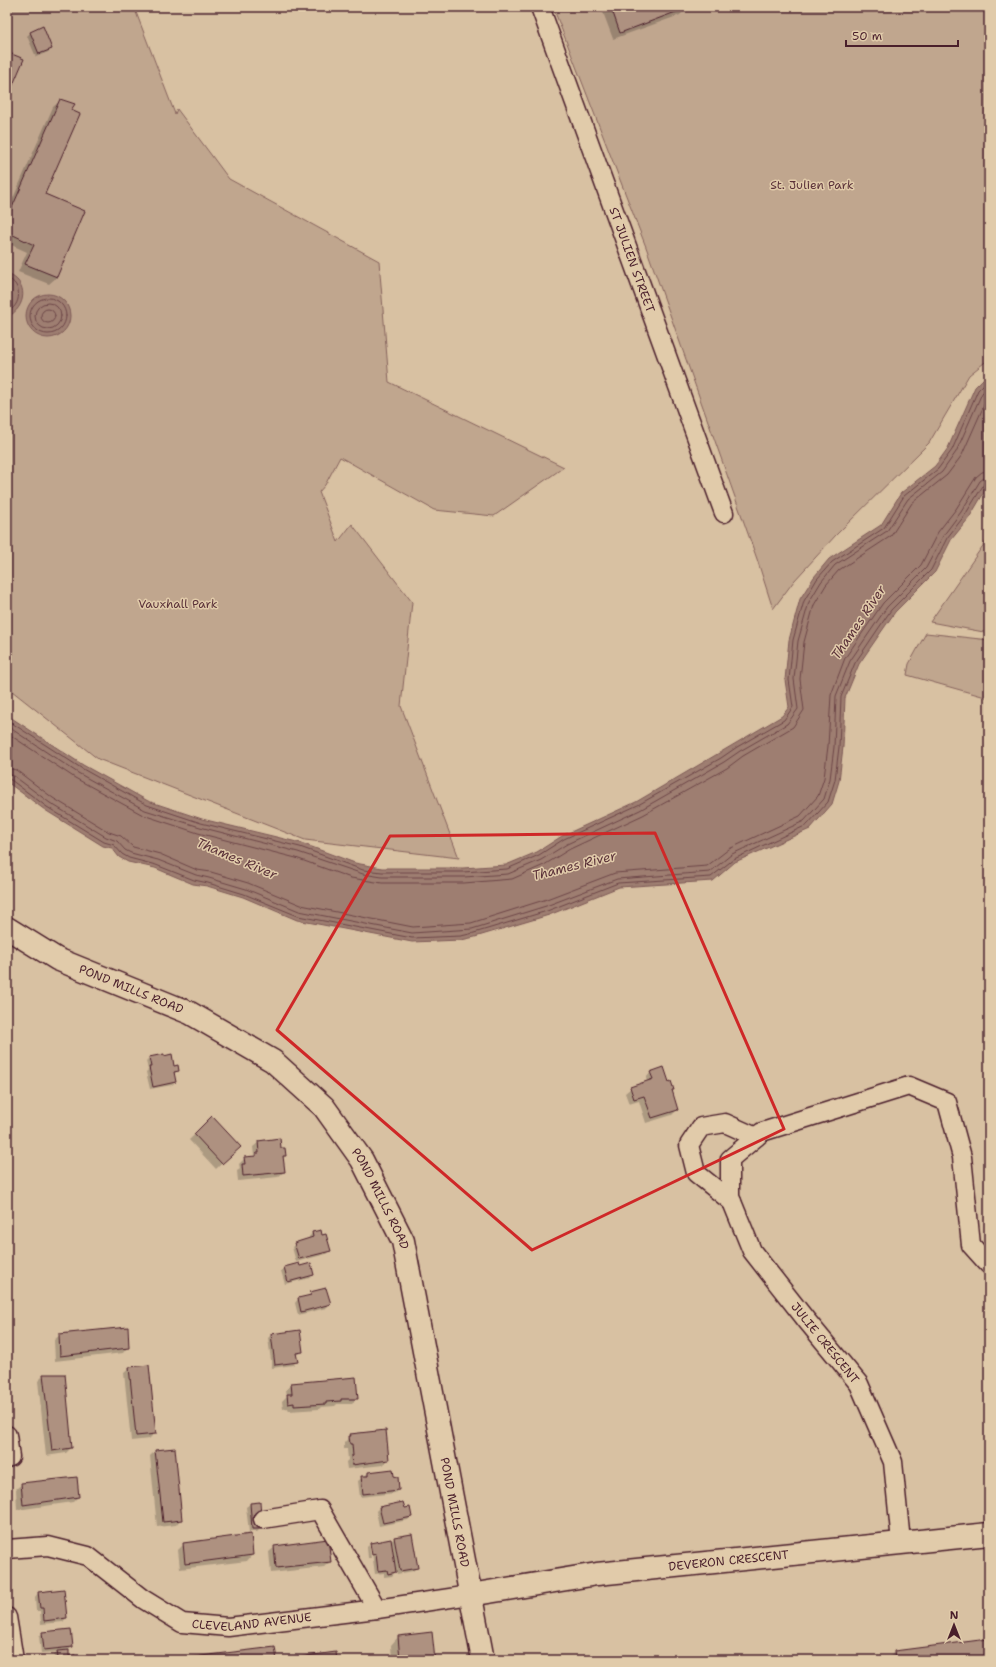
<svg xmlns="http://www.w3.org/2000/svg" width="996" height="1667" font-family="'Shantell Sans',sans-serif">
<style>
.green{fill:#c0a68e;stroke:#85625c}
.water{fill:#9e7e71;stroke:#7c5855}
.shadow{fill:#0003}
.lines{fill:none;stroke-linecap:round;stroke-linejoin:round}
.shore{stroke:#6c4547;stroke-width:1}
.building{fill:#ae9180;stroke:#4a1f2b}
.minor-casing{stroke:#4a1f2b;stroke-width:21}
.tertiary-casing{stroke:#4a1f2b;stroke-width:25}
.secondary-casing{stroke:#4a1f2b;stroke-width:25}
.minor{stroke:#e1cbaa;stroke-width:18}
.tertiary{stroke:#e1cbaa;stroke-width:22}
.secondary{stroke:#e1cbaa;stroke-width:22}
.marked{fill:none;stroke:#cf2828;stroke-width:3;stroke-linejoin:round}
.labels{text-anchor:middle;stroke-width:3;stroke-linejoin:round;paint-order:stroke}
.park-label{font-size:12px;fill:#5c333a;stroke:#e1cbaa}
.street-label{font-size:12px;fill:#4a1f2b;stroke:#e1cbaa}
.water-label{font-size:13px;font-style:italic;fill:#5b3239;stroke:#e1cbaa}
</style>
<rect width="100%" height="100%" fill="#d8c1a2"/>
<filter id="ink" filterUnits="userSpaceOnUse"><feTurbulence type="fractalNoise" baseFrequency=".025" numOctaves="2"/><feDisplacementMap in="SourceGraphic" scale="8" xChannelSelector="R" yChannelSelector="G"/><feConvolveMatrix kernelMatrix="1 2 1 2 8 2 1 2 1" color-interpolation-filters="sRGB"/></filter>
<g filter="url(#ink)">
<g class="green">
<polygon points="7,7 134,7 175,114 177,109 229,179 379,261 389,382 564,467 494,516 434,510 340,457 325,485 319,492 338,542 352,524 412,602 401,706 459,858 305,840 98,759 7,687"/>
<polygon points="553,7 989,7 989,359 969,375 929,443 836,535 794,581 773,609 757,559 646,247"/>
<polygon points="989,537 989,633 930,622"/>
<polygon points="926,633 989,640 989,698 907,675 909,664"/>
</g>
<g class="water">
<path d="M7 274C29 281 27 308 7 317Z"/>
<circle cx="48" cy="316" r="22"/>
<polygon points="989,373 989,484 969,518 951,540 935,572 895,612 859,664 845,698 843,747 839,781 832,804 810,829 735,862 713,881 619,887 549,915 475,937 461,940 412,942 297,920 243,897 207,886 193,884 155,868 128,862 119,857 112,848 103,846 45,810 7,782 7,715 83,765 148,801 202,819 301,843 355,863 382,868 463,868 506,865 537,852 562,836 636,802 782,716 789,707 785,680 789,640 800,599 814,577 829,559 881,525 901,493 935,466 948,448 975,387"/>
</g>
<g class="shadow">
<polygon points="601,7 688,7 680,15 613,39"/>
<polygon points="31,32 51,49 48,52 36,57 27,36"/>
<polygon points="7,53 11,86 8,90 7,89"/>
<polygon points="61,100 69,111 44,194 57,277 49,284 18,272 27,252 7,243 7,212 53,107"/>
<polygon points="150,1057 173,1067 178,1070 174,1074 175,1082 172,1085 150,1089 146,1072 148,1070 146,1061"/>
<polygon points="651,1072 671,1091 677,1110 672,1115 646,1123 639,1101 629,1104 625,1093 631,1088 647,1082 646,1078"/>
<polygon points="212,1118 234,1152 216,1169 189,1140"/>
<polygon points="259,1142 285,1156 283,1158 284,1172 278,1177 238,1181 237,1171 240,1169 239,1164 245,1158 252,1158 254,1156 253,1147"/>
<polygon points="312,1233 321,1236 330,1250 326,1254 296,1262 292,1247 295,1244 309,1239 309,1237"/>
<polygon points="299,1267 313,1274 310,1278 285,1284 281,1271 285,1268"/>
<polygon points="311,1293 330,1304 326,1308 298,1315 295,1303 298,1299 307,1297"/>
<polygon points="299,1331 302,1351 296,1355 297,1361 293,1365 272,1368 268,1338 271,1335"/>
<polygon points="60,1335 128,1347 123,1353 55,1361 54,1340"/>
<polygon points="130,1368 155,1433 149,1439 131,1441 124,1373"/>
<polygon points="44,1375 71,1448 66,1453 46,1456 38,1381"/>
<polygon points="292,1384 357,1398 352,1404 337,1404 335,1406 321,1407 319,1409 289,1411 288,1408 283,1409 282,1401 287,1396 286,1390"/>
<polygon points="351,1435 388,1460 383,1465 347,1469 346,1462 348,1460 347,1449 344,1449 344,1443"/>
<polygon points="155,1451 181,1519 176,1525 157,1527 150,1456"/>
<polygon points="368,1473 393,1477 398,1489 395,1493 360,1497 358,1481"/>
<polygon points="22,1484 78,1497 73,1502 17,1510 16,1489"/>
<polygon points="259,1503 261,1528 257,1532 249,1532 246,1507 250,1504"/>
<polygon points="379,1508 404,1509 411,1517 408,1520 379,1526 376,1511"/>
<polygon points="395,1538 417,1567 413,1571 397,1574 396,1571 392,1576 384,1577 384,1573 375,1574 371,1545 369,1545 371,1558 368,1558 367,1547 370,1544 390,1542"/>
<polygon points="184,1544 252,1555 247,1561 180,1569 178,1550"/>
<polygon points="275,1547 330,1562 324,1567 271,1573 269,1552"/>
<polygon points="38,1593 66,1618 63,1622 41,1624 40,1611 36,1611 35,1597"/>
<polygon points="43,1633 72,1647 69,1650 68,1657 75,1660 45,1660 55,1659 54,1655 58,1652 41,1653 39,1636"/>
<polygon points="398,1637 434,1660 392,1660 391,1645"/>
<polygon points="987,1640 989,1660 887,1660 894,1652"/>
</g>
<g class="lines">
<g class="shore">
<path d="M7 278C23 284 22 306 7 312"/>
<circle cx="48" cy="316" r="18"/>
<circle cx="48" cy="316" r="13"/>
<circle cx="48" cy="316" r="7"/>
<polyline points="7,720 81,768 147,805 201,823 300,847 363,870 382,872 463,872 507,869 539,855 564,839 638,805 721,758 737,747 784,720 793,707 789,680 793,640 804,601 817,579 832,562 884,528 904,496 938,469 952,450 978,390 989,379"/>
<polyline points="7,726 78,773 145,810 200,827 298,852 363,874 382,877 464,877 508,874 541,860 567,844 640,810 724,762 740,751 787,724 798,709 794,679 798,641 809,602 821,582 835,565 887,531 908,499 942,472 956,452 982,393 989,386"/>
<polyline points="7,733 75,778 143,815 198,833 296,858 351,878 382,883 464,883 512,879 544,865 570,849 643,815 727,768 743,756 793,727 804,710 800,679 804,642 814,605 826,585 839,570 891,536 912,503 947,475 962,455 989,394"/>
<polyline points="7,768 16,770 53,798 109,832 121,836 133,847 160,854 197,870 211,872 248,883 301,905 413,927 471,923 544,900 615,873 707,866 729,849 800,816 818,796 824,778 828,746 831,695 845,658 883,603 921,565 938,532 956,509 976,477 982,472 989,471"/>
<polyline points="7,774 14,776 50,803 106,837 117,841 125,850 131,853 158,860 196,875 209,878 246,889 299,911 412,933 472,929 546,906 617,879 710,872 732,854 804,821 824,799 830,779 834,747 836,696 850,661 887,607 926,568 943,536 961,512 980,481 984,478 989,477"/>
<polyline points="7,779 11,780 47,807 104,842 114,845 122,854 129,858 156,865 194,880 208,883 244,894 298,916 412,938 461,936 474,933 547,911 618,883 711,877 734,859 807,825 828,802 835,780 839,747 841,697 855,663 891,610 931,570 947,538 965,515 984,484 989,482"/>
</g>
</g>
<g class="building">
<polygon points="611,7 689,7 620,33"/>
<polygon points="43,26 52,49 39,54 30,32"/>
<polygon points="7,52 24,59 12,87 7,85"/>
<polygon points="60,99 75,104 71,110 80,114 45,194 85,211 57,277 25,264 34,245 7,232 7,219"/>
<polygon points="164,1054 164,1056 172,1054 174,1066 178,1065 179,1071 174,1072 176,1082 153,1087 149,1067 151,1067 149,1057"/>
<polygon points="664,1067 669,1082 671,1081 674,1090 672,1090 678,1110 652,1118 644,1096 634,1099 630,1087 653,1079 650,1072"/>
<polygon points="212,1116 241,1147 222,1164 194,1134"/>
<polygon points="280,1138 281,1148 285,1148 286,1156 283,1156 285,1172 243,1176 242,1164 245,1164 244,1157 256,1156 256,1153 259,1153 258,1141"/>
<polygon points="321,1230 322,1235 326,1234 331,1251 299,1259 294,1243 313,1237 312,1232"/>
<polygon points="299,1263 300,1266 311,1263 314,1275 288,1282 284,1267"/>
<polygon points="326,1288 331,1304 301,1312 298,1298 311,1295 310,1292"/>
<polygon points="128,1327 129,1348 60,1356 59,1334"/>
<polygon points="300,1330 303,1352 296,1353 298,1362 275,1365 271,1334"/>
<polygon points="149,1365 156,1434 136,1436 129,1367"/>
<polygon points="43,1374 65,1374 72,1448 52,1451"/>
<polygon points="356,1377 358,1399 341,1399 341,1401 326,1402 326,1404 294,1406 294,1403 288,1404 287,1394 292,1394 291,1383"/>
<polygon points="386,1430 389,1460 352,1465 351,1456 353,1456 352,1444 350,1444 349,1436 351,1436 350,1434"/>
<polygon points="175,1448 182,1520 163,1522 155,1450"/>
<polygon points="393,1469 394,1476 398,1477 399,1490 363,1494 361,1476 368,1476 368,1472"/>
<polygon points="77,1477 79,1497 23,1505 21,1483"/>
<polygon points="260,1502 262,1529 252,1529 250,1503"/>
<polygon points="403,1502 405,1508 410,1507 412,1517 383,1523 379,1507"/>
<polygon points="251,1534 253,1555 185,1564 183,1543"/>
<polygon points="412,1534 418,1568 400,1571 394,1537"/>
<polygon points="328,1539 331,1562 276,1568 274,1546"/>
<polygon points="391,1539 396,1572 388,1574 387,1570 378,1571 376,1554 372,1555 370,1543"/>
<polygon points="64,1589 67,1618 44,1621 43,1608 40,1608 38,1592"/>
<polygon points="71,1629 73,1647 44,1650 42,1632"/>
<polygon points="432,1632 435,1660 400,1660 398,1636"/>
<polygon points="988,1639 989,1660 895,1660 894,1651"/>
<polygon points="275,1647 277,1660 336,1652 337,1660 168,1660"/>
<polygon points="69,1650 69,1656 75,1655 76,1660 45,1660 58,1658 57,1651"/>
</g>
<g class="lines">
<g class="minor-casing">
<g id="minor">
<path id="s1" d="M540 7 724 513"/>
<polyline points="732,1202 696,1173 689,1145 701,1127 725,1123 756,1137"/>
<polyline points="7,1435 10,1457 7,1458"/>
<polyline points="263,1519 320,1510 377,1609"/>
<polyline points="901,1542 893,1462 859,1384 807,1321 752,1251 730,1197 730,1159 762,1132 909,1086 947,1102 962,1157 971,1245 989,1265"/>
<path id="s2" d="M7 1549 48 1546 88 1556 143 1599 182 1623 228 1627 377 1609 470 1595"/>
<polyline points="7,1617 14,1660"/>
</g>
</g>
<g class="tertiary-casing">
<g id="tertiary">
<path id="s3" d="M470 1595 597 1574 989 1534"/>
</g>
</g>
<g class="secondary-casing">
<g id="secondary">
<path id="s4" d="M7 928 57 959 190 1013 273 1061 324 1107 362 1160 403 1241 483 1660"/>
</g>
</g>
<use href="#minor" class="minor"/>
<use href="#tertiary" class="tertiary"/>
<use href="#secondary" class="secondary"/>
</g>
</g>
<path class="marked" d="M655 833 784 1129 532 1250 277 1030 390 836Z"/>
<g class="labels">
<g class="park-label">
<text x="812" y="189">St. Julien Park</text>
<text x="178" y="608">Vauxhall Park</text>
</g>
<g class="street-label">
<text dy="4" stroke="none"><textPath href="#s1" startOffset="269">ST JULIEN STREET</textPath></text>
<text dy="4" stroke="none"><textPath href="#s4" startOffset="139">POND MILLS ROAD</textPath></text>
<text dy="4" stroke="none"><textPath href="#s4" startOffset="475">POND MILLS ROAD</textPath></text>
<text transform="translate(825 1343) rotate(51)" y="4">JULIE CRESCENT</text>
<text dy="4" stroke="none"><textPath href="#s4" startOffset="799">POND MILLS ROAD</textPath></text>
<text dy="4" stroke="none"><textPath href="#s3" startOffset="261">DEVERON CRESCENT</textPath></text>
<text dy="4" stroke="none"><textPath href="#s2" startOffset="268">CLEVELAND AVENUE</textPath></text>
</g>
<g class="water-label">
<text transform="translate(858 622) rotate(-56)" y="5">Thames River</text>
<text transform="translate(237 858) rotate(23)" y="5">Thames River</text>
<text transform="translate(574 865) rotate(-14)" y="5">Thames River</text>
</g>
</g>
<rect width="996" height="1667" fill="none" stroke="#e1cbaa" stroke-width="24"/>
<rect x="12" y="12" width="972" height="1643" fill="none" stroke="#4a1f2b" stroke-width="1.5" filter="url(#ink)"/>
<g transform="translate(954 1625)" stroke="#e1cbaa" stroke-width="3" paint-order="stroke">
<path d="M0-3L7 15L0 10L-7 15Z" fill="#4a1f2b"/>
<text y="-6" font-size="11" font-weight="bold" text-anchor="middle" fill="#4a1f2b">N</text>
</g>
<path d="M846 40v6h112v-6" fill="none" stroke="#4a1f2b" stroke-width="2"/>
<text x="852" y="40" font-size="12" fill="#4a1f2b" stroke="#e1cbaa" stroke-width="3" paint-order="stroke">50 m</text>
</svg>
